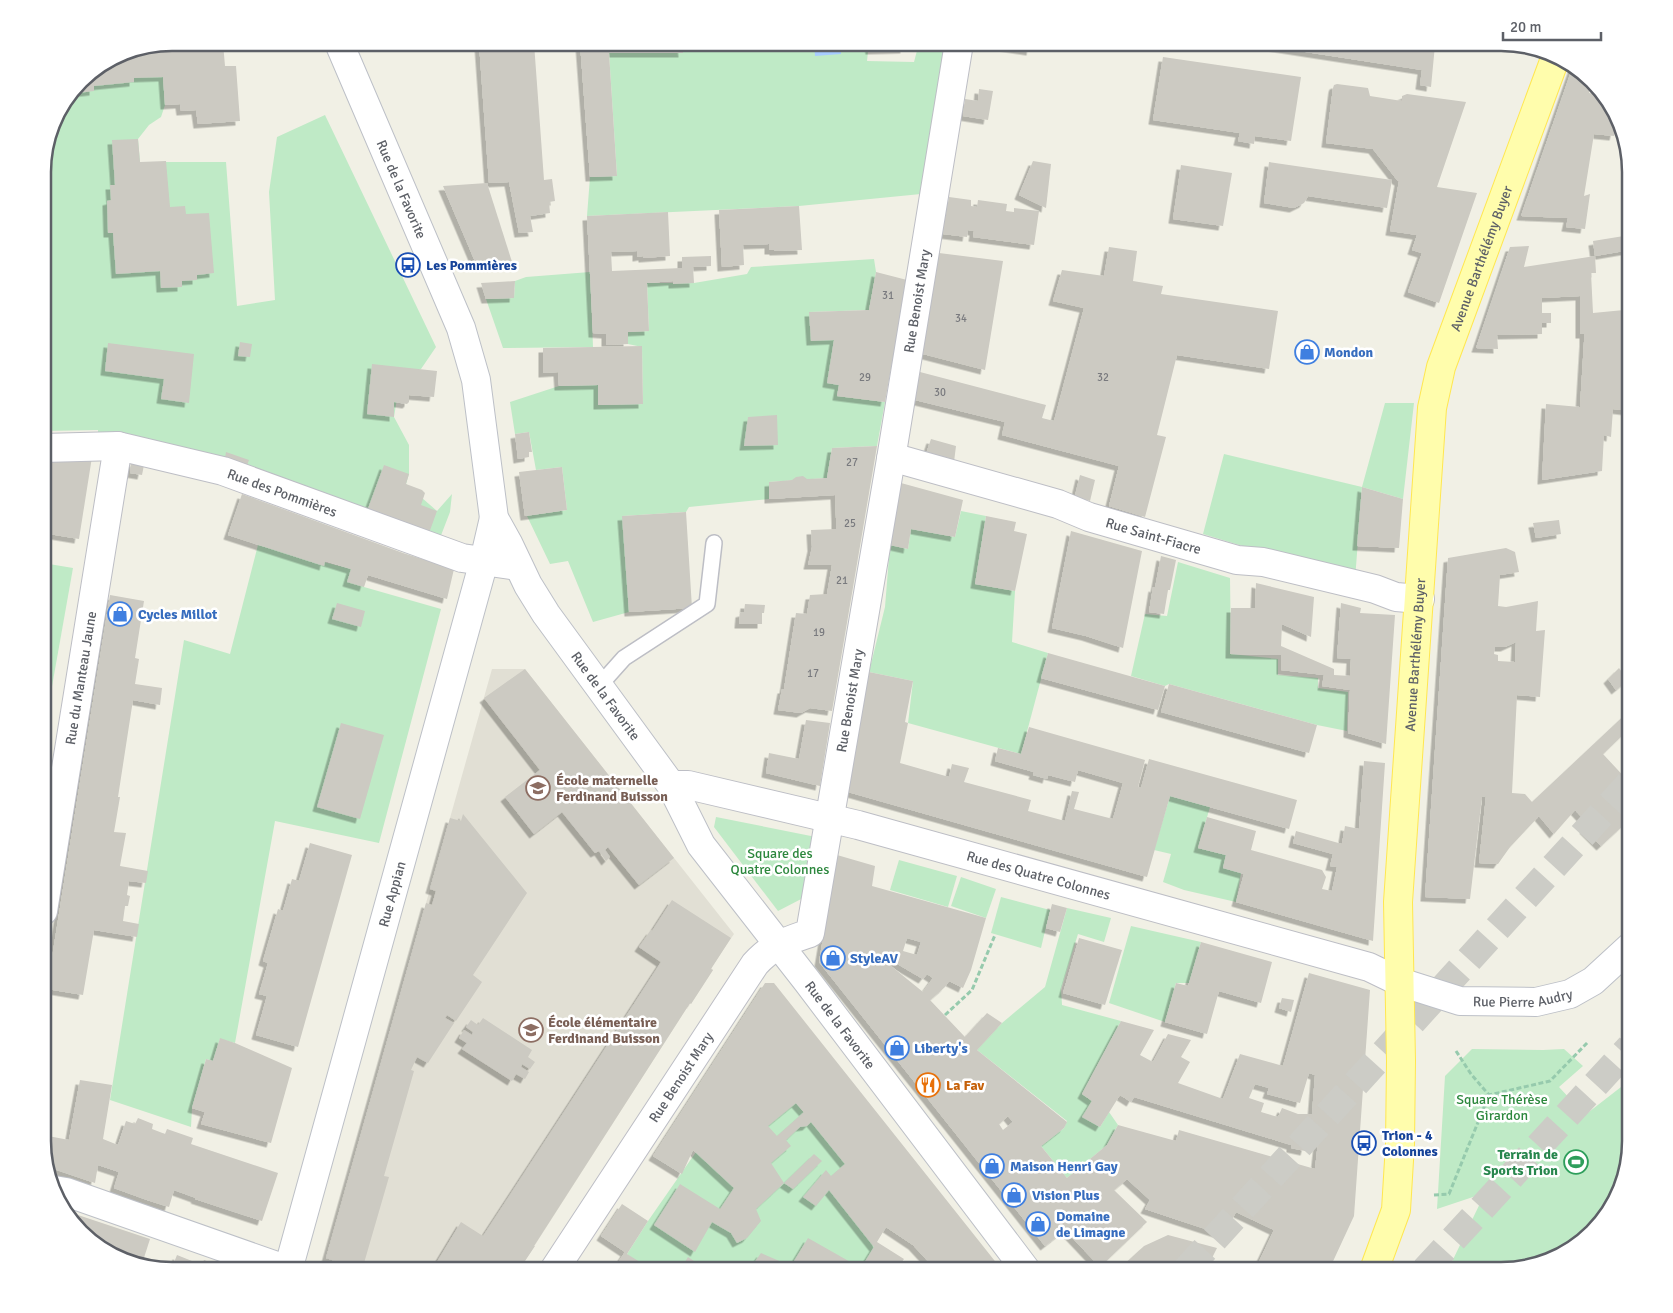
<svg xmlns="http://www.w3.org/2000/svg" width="1673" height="1313" font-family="Signika,sans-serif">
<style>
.education{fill:#e1dfd4}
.green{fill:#bfeac6}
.water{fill:#a7ccff}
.building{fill:#cccac2;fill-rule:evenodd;filter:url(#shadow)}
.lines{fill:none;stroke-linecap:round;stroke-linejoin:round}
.highway-tunnel{stroke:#ccccc6;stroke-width:28;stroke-dasharray:28 14;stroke-linecap:butt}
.lane-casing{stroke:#bdbec5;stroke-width:18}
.street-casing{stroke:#bdbec5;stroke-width:30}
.secondary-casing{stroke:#bdc0c7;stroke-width:30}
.primary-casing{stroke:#ffe750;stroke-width:30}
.path{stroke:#96caad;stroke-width:3;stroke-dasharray:5 2.5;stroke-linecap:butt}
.lane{stroke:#fff;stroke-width:15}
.street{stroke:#fff;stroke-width:28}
.secondary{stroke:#fff;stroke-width:28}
.primary{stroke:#fffdac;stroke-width:28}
.labels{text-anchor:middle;stroke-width:5;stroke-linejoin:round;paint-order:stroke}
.number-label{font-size:11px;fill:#797a7e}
.street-label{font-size:14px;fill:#5d6067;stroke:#fff}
.transit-label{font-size:14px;font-weight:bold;fill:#164399;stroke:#fff;text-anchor:start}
.shop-label{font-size:14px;font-weight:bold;fill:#366cbe;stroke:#fff;text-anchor:start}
.education-label{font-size:14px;font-weight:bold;fill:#785e54;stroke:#fff;text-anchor:start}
.park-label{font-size:14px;fill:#2c873d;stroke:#fff}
.food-label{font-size:14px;font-weight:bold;fill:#c56008;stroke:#fff;text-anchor:start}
.leisure-label{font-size:14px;font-weight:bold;fill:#27864d;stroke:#fff;text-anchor:end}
.rim{fill:none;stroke:#5d6067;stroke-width:2.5}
</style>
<defs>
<filter id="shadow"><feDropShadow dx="-4.5" dy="4.5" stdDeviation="0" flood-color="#0004"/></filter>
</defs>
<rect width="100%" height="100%" fill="#f1f0e5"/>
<polygon class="education" points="492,669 525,669 734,934 711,968 713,970 691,1004 690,1003 519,1270 363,1270 326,1258"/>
<g class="green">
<polygon points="682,43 869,43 867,61 914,62 919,43 946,43 921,194 799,206 587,216 590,177 617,176 609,53 682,53"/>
<polygon points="86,76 163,77 165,105 161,117 149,125 138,139 140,162 226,162 237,306 275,300 269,192 277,137 325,115 436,347 421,369 401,374 394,417 409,445 409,474 406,484 437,511 452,494 450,512 440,538 98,445 98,430 43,431 43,164 56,115"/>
<polygon points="874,259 876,272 869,310 810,312 834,340 828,383 839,385 837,396 885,402 877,446 832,448 827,478 769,482 769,499 689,507 686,512 623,516 629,612 593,622 568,561 550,564 527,516 567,510 562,467 536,470 529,432 515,434 510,402 559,386 598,385 598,405 643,404 642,347 628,344 628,332 649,331 647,283 694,283 747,274 751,267"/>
<polygon points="590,272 593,347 503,348 486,299 514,298 515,281 526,277"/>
<polygon points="1385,403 1414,403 1403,499 1362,487 1355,580 1203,534 1224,454 1362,487"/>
<polygon points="961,511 986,516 975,584 1015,591 1012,642 1048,653 1021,754 908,723 913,681 869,672 885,607 890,545 908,549 911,529 955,537"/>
<polygon points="258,545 351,569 364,587 441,609 379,843 275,821 235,1043 220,1039 213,1061 206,1059 192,1108 191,1127 110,1100 184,640 230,654"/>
<polygon points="1178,562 1230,578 1231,654 1278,659 1278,675 1318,678 1318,688 1348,692 1347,731 1317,725 1169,684 1165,686 1131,676 1145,614 1167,616"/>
<polygon points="43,563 73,568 43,737"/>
<polygon points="1170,796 1210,807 1198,848 1226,855 1223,868 1241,873 1236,902 1184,890 1163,882 1171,854 1154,850"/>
<polygon points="716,817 816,837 807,896 778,911 714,827"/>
<polygon points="899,860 957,876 948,907 890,890"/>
<polygon points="961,877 996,889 986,918 951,906"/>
<polygon points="1001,897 1050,910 1041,948 991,933"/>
<polygon points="1067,908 1111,918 1104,942 1078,934 1061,989 1062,1005 1121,1021 1082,1094 1092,1101 1083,1117 1100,1127 1109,1112 1118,1125 1107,1145 1067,1178 1041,1146 1064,1128 1067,1121 977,1050 1002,1023 1045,987"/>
<polygon points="1131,926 1201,942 1189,983 1176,983 1165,1022 1109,1003"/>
<polygon points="1472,1049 1543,1050 1564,1049 1583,1066 1559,1087 1585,1115 1630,1080 1630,1141 1624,1183 1598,1226 1558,1257 1501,1270 1448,1270 1485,1193 1437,1209 1445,1076"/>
<polygon points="796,1103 848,1167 877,1242 862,1268 791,1266 786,1270 639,1270 627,1254 648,1221 696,1152"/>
</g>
<polygon class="water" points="814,43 840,43 841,54 815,56"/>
<g class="building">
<polygon points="172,43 223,43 225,66 236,66 240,121 198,124 196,110 181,111 180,104 165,105 163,77 134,78 134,82 94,86 94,91 77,93 77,98 68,99 87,75 123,52"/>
<polygon points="479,43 534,43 544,180 552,179 555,201 549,202 550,213 530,216 533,232 519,233 509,182 489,183"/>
<polygon points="580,43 682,43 683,53 609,53 617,176 590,177"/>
<polygon points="869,43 904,43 905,49 870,50"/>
<polygon points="978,43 1032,43 1031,51"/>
<polygon points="1248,43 1424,43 1435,45 1431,87 1420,85 1422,70"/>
<polygon points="1163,57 1301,77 1291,141 1255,136 1254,144 1238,141 1240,133 1153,120"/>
<polygon points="1573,66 1586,75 1591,81 1589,93 1602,95 1617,115 1619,124 1617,123 1614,136 1594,134 1584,196 1590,194 1585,229 1566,227 1568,218 1521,216"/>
<polygon points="1337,84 1368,88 1370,96 1402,101 1402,96 1407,94 1466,102 1437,187 1477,193 1439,303 1408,292 1422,253 1412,250 1417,235 1390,231 1399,181 1397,180 1373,149 1326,143 1333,88 1334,85"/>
<polygon points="979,89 993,91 988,120 963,116 965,99 978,101"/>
<polygon points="138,139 140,162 166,161 170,207 185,206 186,214 209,213 214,273 197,275 197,280 182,281 182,287 161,288 160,271 116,274 113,233 108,233 107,201 111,200 110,185 115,185 112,140"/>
<polygon points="1033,161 1051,164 1046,208 1019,195"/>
<polygon points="1269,162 1392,180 1387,208 1308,196 1304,203 1294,208 1264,203"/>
<polygon points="1181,165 1232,173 1223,226 1173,219"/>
<polygon points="487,183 513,265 477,266 443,186"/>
<polygon points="949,197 971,200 971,206 977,207 978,200 1007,204 1006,211 1014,212 1014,208 1039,211 1034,245 973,237 974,231 968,230 967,237 943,234"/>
<polygon points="799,206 802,250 774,251 774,250 769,250 769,244 743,245 744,265 722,267 719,210"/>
<polygon points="668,212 670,256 643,258 643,256 637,257 637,251 611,252 612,271 682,268 682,257 711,256 711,266 693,267 694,283 673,284 673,281 647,283 649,331 628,332 628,344 606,345 606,334 593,333 587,216"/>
<polygon points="1630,235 1630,250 1595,256 1593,241"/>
<polygon points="1529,246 1524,267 1595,256 1596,273 1591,273 1593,313 1624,310 1624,315 1630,315 1630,346 1628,346 1625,401 1630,402 1630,411 1613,409 1611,437 1604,435 1602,471 1542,480 1546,404 1580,407 1584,342 1584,334 1580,334 1580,296 1542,298 1542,313 1551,313 1551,323 1542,323 1542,334 1497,335 1498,349 1476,348 1510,247"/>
<polygon points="1109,247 1137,251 1133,281 1163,286 1161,294 1278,311 1269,369 1177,355 1157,435 1166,437 1145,517 1109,506 1119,466 1002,435 1005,422 915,400 920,372 1046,405 1042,418 1054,421 1084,308 1053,301 1062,270 1104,276"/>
<polygon points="939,253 1003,261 985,370 923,354"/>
<polygon points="876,272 907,280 885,402 837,396 839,385 827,383 834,340 811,341 809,312 869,310"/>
<polygon points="515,281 514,298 486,299 481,283"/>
<polygon points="240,342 252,344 250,357 238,356"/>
<polygon points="108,343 194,354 189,403 161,399 164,379 105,371"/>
<polygon points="642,346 643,404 598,405 598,385 559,386 558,372 543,373 543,348"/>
<polygon points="372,364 437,371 434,397 409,395 409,402 407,404 394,402 394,417 367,414"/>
<polygon points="777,415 778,445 744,446 748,417"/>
<polygon points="529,432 532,452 529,452 529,457 518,459 515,434"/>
<polygon points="931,439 956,446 954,462 926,454"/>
<polygon points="877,446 832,711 810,708 801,713 778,710 782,689 784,689 796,613 807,614 810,595 827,594 832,565 808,565 812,547 811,530 836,529 836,518 835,495 769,499 769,482 792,480 796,477 803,476 807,479 827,478 832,448"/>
<polygon points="226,452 249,460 245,471 224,464"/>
<polygon points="43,455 92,457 79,539 43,533"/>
<polygon points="131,461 144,465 142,475 130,473"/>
<polygon points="384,465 409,474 406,484 422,490 425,493 421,505 437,511 428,536 366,514"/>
<polygon points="562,467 567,510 525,516 519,472"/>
<polygon points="1080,475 1095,480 1090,501 1075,496"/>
<polygon points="901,483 963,500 955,537 911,529 908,549 890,545"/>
<polygon points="1362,487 1403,499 1399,548 1357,546"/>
<polygon points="242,494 403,553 454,569 447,599 368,575 364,587 347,582 351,569 325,561 324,566 228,535"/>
<polygon points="686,512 692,608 629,612 622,516"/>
<polygon points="986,516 1016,522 1014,531 1027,534 1015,591 975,584"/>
<polygon points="1559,520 1561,534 1536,538 1533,523"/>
<polygon points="1071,531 1142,551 1123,648 1086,636 1052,628"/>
<path d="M1506 548 1515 552 1519 572 1500 575 1498 606 1506 607 1538 601 1536 631 1545 630 1540 697 1517 695 1512 793 1525 794 1532 802 1630 710V728L1603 754 1630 783V819L1601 846 1584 829 1589 825 1575 810 1554 834 1539 816 1510 847 1498 864 1479 863 1486 796 1482 797 1470 899 1425 897 1448 558ZM1516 642 1515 662 1498 661V655L1494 654 1495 647H1505Z"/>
<polygon points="1161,556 1176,560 1170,590 1168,590 1164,614 1149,612 1153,587 1155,588"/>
<polygon points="1256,583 1314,597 1311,637 1282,624 1281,646 1334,669 1334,675 1350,676 1351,659 1337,658 1341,603 1361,608 1360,613 1395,615 1386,744 1348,733 1350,690 1322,686 1324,675 1281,670 1281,655 1230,654 1231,608 1255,608"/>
<polygon points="110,595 144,601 135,658 139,659 135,684 162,688 160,705 133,700 118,797 120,797 114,832 126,833 120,866 148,871 146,883 129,881 127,895 130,896 128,906 125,906 123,921 139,924 137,937 94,930 83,995 47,989"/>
<polygon points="337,603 365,611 361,627 332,619"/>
<polygon points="745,604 765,605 764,613 762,613 762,624 739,624 740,613 744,612"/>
<polygon points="1048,653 1165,686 1158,710 1041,678"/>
<polygon points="1619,668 1628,680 1616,690 1608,679"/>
<polygon points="525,669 674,858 639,885 608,847 605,850 610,857 606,861 599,851 595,853 562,812 534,834 505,797 540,770 484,698"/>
<polygon points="869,672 913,681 905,722 908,723 900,763 949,777 952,764 969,768 964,782 1031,800 1028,811 1065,821 1072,791 1079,792 1074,809 1113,819 1123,783 1078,770 1075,782 1048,775 1047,779 1033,775 1034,772 995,761 998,748 1021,754 1029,727 1145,760 1138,787 1141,788 1149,759 1297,800 1289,829 1170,796 1147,877 848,792"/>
<polygon points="1169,684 1317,725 1309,753 1161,712"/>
<polygon points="806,720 830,723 820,786 766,773 769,753 799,759"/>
<polygon points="341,723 384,735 360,819 317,807"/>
<polygon points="1364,761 1385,763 1373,941 1236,902 1244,874 1223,868 1226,855 1198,848 1207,817 1256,831 1251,850 1322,870 1326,877 1322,889 1332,891 1337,867 1330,866 1333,854 1293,843 1296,831 1342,844 1345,826 1359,829"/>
<polygon points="463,814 527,893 473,975 482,982 456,1021 447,1015 445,1018 454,1023 428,1063 417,1057 411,1070 414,1071 384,1176 389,1177 362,1270 326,1258 426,903 432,905 436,891 430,889 450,818 461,821"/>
<polygon points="310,843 352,855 298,1047 256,1035 267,996 259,994 268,963 263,961 278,909 283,911 292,879 299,881"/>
<path d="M837 855 875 866 872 886 986 918 971 970 963 988 949 981 945 987 930 1000 965 1037 987 1013 1002 1023 977 1050 1067 1122 1064 1128 1041 1146 1067 1178 1107 1145 1118 1125 1176 1141 1179 1130 1315 1169 1318 1142 1308 1139 1305 1151 1291 1148V1145L1134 1097 1131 1102 1120 1095 1100 1127 1082 1117 1092 1101 1082 1094 1121 1021 1154 1030 1140 1055 1153 1062 1168 1034 1191 1040 1181 1057 1190 1062 1178 1083 1223 1099 1240 1054 1283 1066 1309 973 1370 990 1354 1216 1329 1270H1255L1274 1230 1236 1212 1224 1235 1178 1220 1145 1209 1150 1200 1127 1179 1114 1190 1147 1222 1100 1267 1065 1230 1045 1246 819 962ZM907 938 921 942 917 955 903 951ZM894 962 923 979 927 974 933 978 923 992 891 966ZM1309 1073 1315 1075 1312 1114H1298L1282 1108 1278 1117 1261 1112 1264 1103 1249 1098 1255 1084 1269 1088 1267 1094 1300 1103ZM1008 1116 1013 1122 1003 1130 999 1124Z"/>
<polygon points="672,900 731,938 711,969 713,970 691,1004 690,1003 534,1246 535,1246 519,1270 432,1270 461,1222 483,1236 573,1098 661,962 639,947 651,930 652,931"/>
<polygon points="1052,904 1067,908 1060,932 1046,928"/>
<polygon points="1079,938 1122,950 1105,1005 1063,993"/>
<polygon points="1201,942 1272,962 1261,1003 1219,991 1207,1034 1165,1022 1176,983 1188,986 1189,983"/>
<path d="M765 983H774L1002 1270H936L913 1245 886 1227 877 1242 904 1259 896 1270H749L761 1253 791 1266 808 1238 861 1268 874 1247 829 1190 816 1206 803 1197 826 1170 831 1176 845 1164 811 1122 807 1126 800 1127 786 1140 791 1146 771 1163 784 1183 756 1209 761 1221 747 1238 737 1243 731 1233 712 1222 695 1252 654 1225 680 1184 720 1209 734 1188 693 1150 682 1174 653 1156ZM796 1103 804 1112 777 1136 768 1126Z"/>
<polygon points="1282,998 1294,1000 1291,1012 1279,1008"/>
<polygon points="483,1018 532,1050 528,1057 535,1062 530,1069 522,1064 521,1067 529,1072 525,1079 516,1074 512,1081 462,1049 467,1043 459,1038 464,1030 472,1035 473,1032 466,1027 471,1020 478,1025"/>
<polygon points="220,1038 235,1043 292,1068 271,1143 201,1124 205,1112 192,1108 206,1059 213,1061"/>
<polygon points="80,1080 112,1085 103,1139 118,1145 126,1121 135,1124 138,1118 153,1124 152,1129 165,1134 167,1129 193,1138 191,1144 278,1173 262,1221 195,1199 196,1198 174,1190 169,1207 147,1200 114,1188 119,1172 98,1165 95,1183 48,1167 43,1149 43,1135 69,1140"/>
<polygon points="814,1154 822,1161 793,1189 784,1183"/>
<polygon points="622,1204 648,1221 627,1254 653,1270 613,1270 625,1252 601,1236"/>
<polygon points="72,1213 150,1239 142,1264 123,1261 87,1238 69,1215"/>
<polygon points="1168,1235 1217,1248 1206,1270 1118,1270 1144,1246"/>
<polygon points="177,1255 202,1265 204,1260 231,1270 171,1270"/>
<polygon points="688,1257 694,1261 689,1270 680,1270"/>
</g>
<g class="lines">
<g class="highway-tunnel">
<polyline points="1186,1270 1630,783"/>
<polyline points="1425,1270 1630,1047"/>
</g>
<g class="lane-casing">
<polyline id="lane" points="599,686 624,658 707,604 714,543"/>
</g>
<g class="street-casing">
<g id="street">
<path id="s1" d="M43 448 118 446 223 471 462 558 518 566"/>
<path id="s2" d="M891 459 902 460 1058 504 1089 517 1237 560 1263 562 1375 589 1396 597 1420 599"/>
<path id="s3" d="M671 785H688L858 825 1369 967 1400 982"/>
<path id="s4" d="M43 911 118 446"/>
<path id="s5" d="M554 1270 755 964C772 945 787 941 810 933L891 459 959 43"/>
</g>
</g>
<g class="secondary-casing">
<g id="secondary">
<path id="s6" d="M339 43 461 328 476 380 494 518 508 543 528 585 546 614 671 785 701 845 807 981 1026 1270"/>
<path id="s7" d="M1400 982 1460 1001 1536 1002 1570 994 1593 981 1630 947"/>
<polyline points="54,1190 66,1192 288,1270"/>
<path id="s8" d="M288 1270 484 561 494 518"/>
</g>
</g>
<g class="primary-casing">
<g id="primary">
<path id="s9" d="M1374 1270 1396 1210 1400 1144 1401 1061 1398 902 1432 408 1441 367 1556 56"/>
</g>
</g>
<g class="path">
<polyline points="945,1015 972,990 995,935"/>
<polyline points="1456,1051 1471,1074 1489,1095"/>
<polyline points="1434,1195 1449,1194 1489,1095 1550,1081 1588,1042"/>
</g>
<use href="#lane" class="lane"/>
<use href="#street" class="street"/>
<use href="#secondary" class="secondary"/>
<use href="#primary" class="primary"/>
</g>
<defs>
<g id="bus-ring" transform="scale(1.25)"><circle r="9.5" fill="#fff" stroke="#1a4fb4" stroke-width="1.5"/><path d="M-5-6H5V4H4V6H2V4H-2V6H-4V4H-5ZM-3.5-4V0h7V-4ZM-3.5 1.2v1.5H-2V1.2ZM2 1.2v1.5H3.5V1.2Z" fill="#1a4fb4"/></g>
<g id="shop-ring" transform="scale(1.25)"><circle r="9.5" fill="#fff" stroke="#3f7fe0" stroke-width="1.5"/><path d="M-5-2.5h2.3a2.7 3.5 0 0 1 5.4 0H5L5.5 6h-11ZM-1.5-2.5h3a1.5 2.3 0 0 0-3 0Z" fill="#3f7fe0"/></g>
<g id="school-ring" transform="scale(1.25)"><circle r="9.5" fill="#fff" stroke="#8d6e63" stroke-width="1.5"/><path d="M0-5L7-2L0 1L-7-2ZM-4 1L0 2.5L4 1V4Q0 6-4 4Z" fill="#8d6e63"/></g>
<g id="restaurant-ring" transform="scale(1.25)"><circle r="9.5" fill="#fff" stroke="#e8710a" stroke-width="1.5"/><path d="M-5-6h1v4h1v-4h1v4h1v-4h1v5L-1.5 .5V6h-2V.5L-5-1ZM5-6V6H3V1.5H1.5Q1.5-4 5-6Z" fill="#e8710a"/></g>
<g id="stadium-ring" transform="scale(1.25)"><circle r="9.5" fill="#fff" stroke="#2e9e5b" stroke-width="1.5"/><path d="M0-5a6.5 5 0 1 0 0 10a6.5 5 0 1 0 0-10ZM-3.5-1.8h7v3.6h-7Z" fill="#2e9e5b"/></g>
</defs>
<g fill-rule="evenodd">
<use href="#bus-ring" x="408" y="265"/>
<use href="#shop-ring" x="1307" y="352"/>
<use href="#shop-ring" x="120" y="614"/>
<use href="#school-ring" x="538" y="788"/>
<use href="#shop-ring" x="833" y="958"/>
<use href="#school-ring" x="531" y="1030"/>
<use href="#shop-ring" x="897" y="1048"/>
<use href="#restaurant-ring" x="928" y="1085"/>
<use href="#bus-ring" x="1364" y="1143"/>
<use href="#stadium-ring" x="1576" y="1162"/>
<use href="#shop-ring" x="992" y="1166"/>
<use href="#shop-ring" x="1014" y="1195"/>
<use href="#shop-ring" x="1038" y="1224"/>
</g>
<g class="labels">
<g class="number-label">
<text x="888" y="299">31</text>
<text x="961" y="322">34</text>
<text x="865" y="381">29</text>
<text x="1103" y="381">32</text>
<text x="940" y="396">30</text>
<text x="852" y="466">27</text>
<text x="850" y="527">25</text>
<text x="842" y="584">21</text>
<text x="819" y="636">19</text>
<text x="813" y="677">17</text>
</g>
<g class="street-label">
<text dy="5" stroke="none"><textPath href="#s6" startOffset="159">Rue de la Favorite</textPath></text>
<text dy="5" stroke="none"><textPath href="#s9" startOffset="1025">Avenue Barthélémy Buyer</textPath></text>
<text dy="5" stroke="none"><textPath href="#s5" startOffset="1071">Rue Benoist Mary</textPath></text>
<text dy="5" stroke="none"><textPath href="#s1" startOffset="246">Rue des Pommières</textPath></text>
<text dy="5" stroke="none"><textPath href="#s2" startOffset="274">Rue Saint-Fiacre</textPath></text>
<text dy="5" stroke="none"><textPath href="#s9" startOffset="620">Avenue Barthélémy Buyer</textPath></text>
<text dy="5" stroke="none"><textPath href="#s4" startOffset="236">Rue du Manteau Jaune</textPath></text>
<text dy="5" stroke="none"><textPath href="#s6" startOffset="714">Rue de la Favorite</textPath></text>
<text dy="5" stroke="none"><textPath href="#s5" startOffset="666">Rue Benoist Mary</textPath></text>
<text dy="5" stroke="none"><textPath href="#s3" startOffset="379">Rue des Quatre Colonnes</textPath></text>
<text dy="5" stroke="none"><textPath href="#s8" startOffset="390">Rue Appian</textPath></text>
<text dy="5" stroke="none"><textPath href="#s7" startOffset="126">Rue Pierre Audry</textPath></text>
<text dy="5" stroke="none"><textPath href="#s6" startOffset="1119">Rue de la Favorite</textPath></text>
<text dy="5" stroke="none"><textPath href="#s5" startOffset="231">Rue Benoist Mary</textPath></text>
</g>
<g class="transit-label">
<text x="426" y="270">Les Pommières</text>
<text x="1382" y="1140">Trion - 4<tspan x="1382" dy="16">Colonnes</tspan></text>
</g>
<g class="shop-label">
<text x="1324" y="357">Mondon</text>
<text x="138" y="619">Cycles Millot</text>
<text x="850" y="963">StyleAV</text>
<text x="914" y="1053">Liberty's</text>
<text x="1010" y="1171">Maison Henri Gay</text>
<text x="1032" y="1200">Vision Plus</text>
<text x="1056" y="1221">Domaine<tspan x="1056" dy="16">de Limagne</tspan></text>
</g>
<g class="education-label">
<text x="556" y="785">École maternelle<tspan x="556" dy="16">Ferdinand Buisson</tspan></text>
<text x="548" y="1027">École élémentaire<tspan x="548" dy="16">Ferdinand Buisson</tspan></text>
</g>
<g class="park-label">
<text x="780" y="858">Square des<tspan x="780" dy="16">Quatre Colonnes</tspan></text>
<text x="1502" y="1104">Square Thérèse<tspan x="1502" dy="16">Girardon</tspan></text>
</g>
<g class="food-label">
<text x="946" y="1090">La Fav</text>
</g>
<g class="leisure-label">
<text x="1558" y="1159">Terrain de<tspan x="1558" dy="16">Sports Trion</tspan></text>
</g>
</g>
<path d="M0 0H1673V1313H0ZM172 51H1501A121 121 0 0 1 1622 172V1141A121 121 0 0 1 1501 1262H172A121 121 0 0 1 51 1141V172A121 121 0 0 1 172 51Z" fill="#fff" fill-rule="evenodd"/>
<path class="rim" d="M172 51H1501A121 121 0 0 1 1622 172V1141A121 121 0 0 1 1501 1262H172A121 121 0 0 1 51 1141V172A121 121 0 0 1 172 51Z"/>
<path d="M1503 32v8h98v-8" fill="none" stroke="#5d6067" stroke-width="2.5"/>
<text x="1510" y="32" font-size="15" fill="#5d6067" stroke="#ffffff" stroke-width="4" paint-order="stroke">20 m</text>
</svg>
